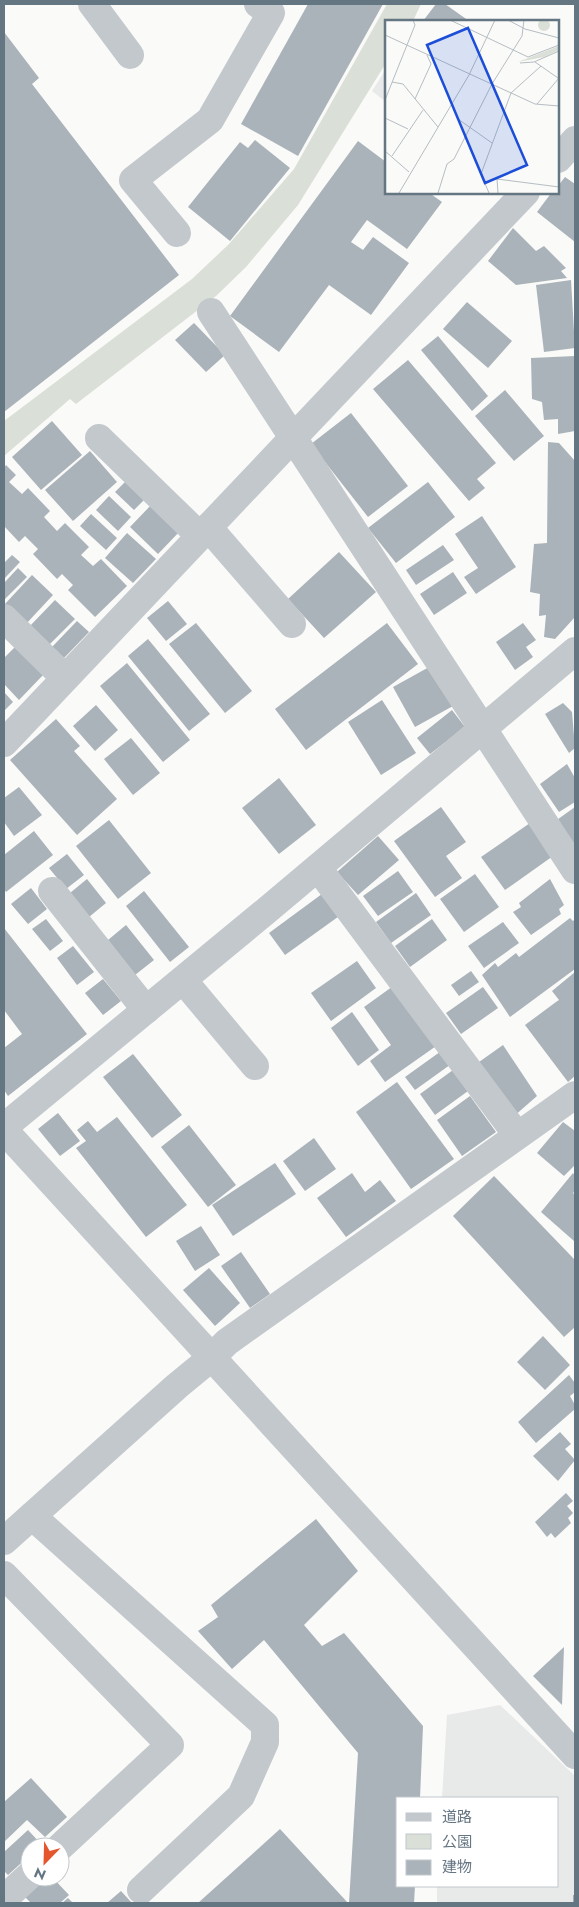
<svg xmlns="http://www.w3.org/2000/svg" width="579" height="1907" font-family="Jost,'Noto Sans JP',sans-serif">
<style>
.built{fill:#e8e9e9}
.green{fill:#dadfd7}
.building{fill:#aab3b9}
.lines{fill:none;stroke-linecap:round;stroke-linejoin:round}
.minor{stroke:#c3c8cc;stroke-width:28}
.rail{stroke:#a2aab0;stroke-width:4;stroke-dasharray:8 4;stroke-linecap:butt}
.inset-road{fill:none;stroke:#b5bdc2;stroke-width:1}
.view{fill:#1d4ed8;fill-opacity:0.15;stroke:#1d4ed8;stroke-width:2.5}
.inset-edge{fill:none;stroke:#657683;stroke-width:2.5}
</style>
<rect width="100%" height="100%" fill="#fafaf8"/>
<g class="built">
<polygon points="386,69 386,102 372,91"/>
<polygon points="500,1705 575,1776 575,1903 437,1903 437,1886 558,1886 558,1798 442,1798 447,1715"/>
</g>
<polygon class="green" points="387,4 421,4 413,21 386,21 386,63 298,205 246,267 216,296 76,404 70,399 4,456 4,421 192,279 229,244 294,169"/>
<g class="building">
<polygon points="308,4 383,4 298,156 241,124"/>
<polygon points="436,4 445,4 469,21 423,21"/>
<polygon points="4,32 39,78 32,84 179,275 4,412"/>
<polygon points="255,140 290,168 230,241 188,207 240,142 248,148"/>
<polygon points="358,141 386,162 386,192 428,192 442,202 407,249 367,220 351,242 363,250 373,237 409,263 371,315 329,285 279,352 230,316"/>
<polygon points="565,177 575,184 575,242 537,212 552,192 558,192 558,186"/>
<polygon points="513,228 536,251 544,246 566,268 561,271 567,278 516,285 488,261"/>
<polygon points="571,280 575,348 544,352 536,285"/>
<polygon points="467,302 512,341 488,368 443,329"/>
<polygon points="194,323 225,355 206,372 175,340"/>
<polygon points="438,336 488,396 472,411 421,350"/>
<polygon points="575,356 575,431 558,434 558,419 544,420 542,402 532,399 531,358"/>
<polygon points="408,360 496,463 477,479 485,488 469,501 373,389"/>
<polygon points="505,390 544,436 514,461 475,416"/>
<polygon points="351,413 408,486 368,517 311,444"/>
<polygon points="52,421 82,455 41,490 12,457"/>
<polygon points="548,442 559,443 575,461 575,617 555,639 544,637 546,615 539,616 540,594 530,592 534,544 547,543"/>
<polygon points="90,451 117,482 73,521 45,490"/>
<polygon points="6,465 16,475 9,482 22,494 28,488 50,511 44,517 57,531 65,523 89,547 81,555 93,566 101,559 127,586 95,617 68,590 73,585 62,574 57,579 33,554 38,549 25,536 19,542 4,526 4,468"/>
<polygon points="127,480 146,498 134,510 115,492"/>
<polygon points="428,482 455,517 396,563 368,528"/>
<polygon points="109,496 131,517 118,531 96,510"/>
<polygon points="153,503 181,530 158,554 130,527"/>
<polygon points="91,514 117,538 106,550 80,526"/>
<polygon points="482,516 516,567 476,594 464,577 478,568 455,534"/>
<polygon points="127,533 156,559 133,583 105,558"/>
<polygon points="443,545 454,560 416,585 406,570"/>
<polygon points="339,552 376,592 324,638 288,599"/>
<polygon points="12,555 20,562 4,579 4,563"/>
<polygon points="18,568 27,577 4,600 4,583"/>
<polygon points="453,572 467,593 434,615 420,594"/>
<polygon points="32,575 53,595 25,625 4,605"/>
<polygon points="55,600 75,619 48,646 28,628"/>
<polygon points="168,601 187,624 166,641 147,618"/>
<polygon points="77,621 89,632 64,658 52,647"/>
<polygon points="196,623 252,691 225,713 169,644"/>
<polygon points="387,623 418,664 306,750 275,709"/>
<polygon points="523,623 536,640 526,647 533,657 515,670 496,642"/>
<polygon points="148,639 210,714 189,731 128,656"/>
<polygon points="16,646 44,674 19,700 4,684 4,658"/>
<polygon points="127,663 190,740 163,762 100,686"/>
<polygon points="431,666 453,706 415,727 393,687"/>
<polygon points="4,692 13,702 4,711"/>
<polygon points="382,700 416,753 381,775 348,722"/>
<polygon points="563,703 572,712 575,748 569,753 545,714"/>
<polygon points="96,705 118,730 95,751 73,726"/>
<polygon points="452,710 465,727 430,754 417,738"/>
<polygon points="56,719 80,746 74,751 117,799 77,835 10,760"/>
<polygon points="131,738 160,773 133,795 104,759"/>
<polygon points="567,764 575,778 575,802 559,812 540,784"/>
<polygon points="279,778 316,825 279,854 242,808"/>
<polygon points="19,787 42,815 14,836 4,822 4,798"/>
<polygon points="441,807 466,842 446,856 462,878 435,897 394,841"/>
<polygon points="575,807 575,858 554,822"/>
<polygon points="109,820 151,873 118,899 76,846"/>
<polygon points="530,823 553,856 505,890 481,857"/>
<polygon points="34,831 53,855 6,892 4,889 4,855"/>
<polygon points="378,836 399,860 358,895 337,872"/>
<polygon points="67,854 84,875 66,889 49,868"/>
<polygon points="398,871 413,892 378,916 363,896"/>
<polygon points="475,874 499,907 464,932 440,899"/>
<polygon points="87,879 106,903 89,917 70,893"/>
<polygon points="550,879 564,905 559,909 561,914 531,935 513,912 521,907 519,903"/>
<polygon points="31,888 47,909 28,924 11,904"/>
<polygon points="144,891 189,947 170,962 126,906"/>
<polygon points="326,891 342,914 285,955 269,933"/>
<polygon points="416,893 431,915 391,943 376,922"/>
<polygon points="570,918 573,921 575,919 575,969 510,1017 482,975 495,963 498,967 516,953 519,957"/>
<polygon points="46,919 63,941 50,951 32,929"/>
<polygon points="432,919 447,940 410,967 395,946"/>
<polygon points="503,922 519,943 484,968 468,946"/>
<polygon points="126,925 154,960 135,975 108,940"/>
<polygon points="4,928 87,1034 8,1096 4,1090 4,1048 22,1034 4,1010"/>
<polygon points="73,946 94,972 77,985 57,958"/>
<polygon points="357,961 376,988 331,1021 311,993"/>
<polygon points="471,971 479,982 459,996 451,985"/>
<polygon points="575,972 575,1076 568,1082 525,1025 556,1002 559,1000 552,991"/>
<polygon points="103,979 121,1001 103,1015 85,993"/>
<polygon points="396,984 439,1044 385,1082 370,1061 391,1045 364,1007"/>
<polygon points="483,987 498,1008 461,1034 446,1013"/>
<polygon points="352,1012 379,1050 358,1066 331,1028"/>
<polygon points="503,1045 537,1096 513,1117 472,1067"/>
<polygon points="444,1049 454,1062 415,1090 405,1077"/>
<polygon points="133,1054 182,1115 152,1138 103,1077"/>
<polygon points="453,1070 468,1091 435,1115 420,1094"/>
<polygon points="397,1082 454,1159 411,1189 356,1112"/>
<polygon points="470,1096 496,1132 462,1156 437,1120"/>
<polygon points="58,1113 80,1141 60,1156 38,1129"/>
<polygon points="117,1117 187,1205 146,1237 76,1148 86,1141 77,1130 88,1121 97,1132"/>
<polygon points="563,1122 575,1131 575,1165 564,1176 537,1153"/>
<polygon points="189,1125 236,1185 208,1207 161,1147"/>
<polygon points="314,1138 336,1169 305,1191 283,1161"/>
<polygon points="275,1163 296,1194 233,1236 212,1205"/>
<polygon points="352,1173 365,1192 380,1180 396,1201 346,1237 317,1198"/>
<polygon points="573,1173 575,1176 575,1191 573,1193 575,1195 574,1241 541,1212"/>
<polygon points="494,1176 575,1260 575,1327 564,1337 453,1216"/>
<polygon points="201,1226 220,1255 195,1271 176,1241"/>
<polygon points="241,1252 270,1294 250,1308 221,1266"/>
<polygon points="209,1268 240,1303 215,1326 183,1290"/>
<polygon points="543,1336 570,1365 545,1390 517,1362"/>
<polygon points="569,1375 575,1383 575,1392 570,1396 575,1405 575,1409 536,1443 518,1422"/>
<polygon points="560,1432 571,1444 565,1449 575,1460 558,1481 533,1456"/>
<polygon points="566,1493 573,1501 567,1506 573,1513 568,1518 571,1523 555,1538 551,1533 547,1537 535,1522"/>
<polygon points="316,1519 358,1571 304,1625 322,1646 344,1633 423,1726 420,1798 398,1798 398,1886 415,1886 414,1903 349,1903 358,1753 264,1640 232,1669 198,1631 218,1617 211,1605"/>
<polygon points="564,1647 562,1705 533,1676"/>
<polygon points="31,1778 67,1817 45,1837 27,1820 4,1842 4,1802"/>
<polygon points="280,1829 348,1903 198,1903"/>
<polygon points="28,1830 42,1845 39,1847 30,1847 30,1855 8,1875 4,1871 4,1852"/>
<polygon points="42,1877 52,1877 69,1895 60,1903 31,1903 23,1895"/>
<polygon points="121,1891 132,1903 107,1903"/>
<polygon points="68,1898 73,1903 62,1903"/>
</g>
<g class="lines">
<g class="minor">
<polyline points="92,4 130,55"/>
<polyline points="558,159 575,140"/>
<polyline points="177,233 133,180 210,120 271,13 258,4"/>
<polyline points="211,312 575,870"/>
<polyline points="99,438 200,536"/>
<polyline points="208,527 292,624"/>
<polyline points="4,618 65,678"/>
<polyline points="4,743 526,192"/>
<polyline points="318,868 517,1135"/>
<polyline points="52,891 146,1010"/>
<polyline points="183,980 255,1066"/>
<polyline points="4,1127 266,911 575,651"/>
<polyline points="4,1130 575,1755"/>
<polyline points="32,1516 265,1725 265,1742 241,1796 141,1890"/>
<polyline points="4,1541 177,1386 211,1358 227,1342 575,1095"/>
<polyline points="4,1575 170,1745 60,1847"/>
<polyline points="5,1898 30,1875"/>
</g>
<polyline class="rail" points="575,1903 575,1895"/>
</g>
<g transform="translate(385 20)">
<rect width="174" height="174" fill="#fafaf8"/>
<path d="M153 5a6 6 0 1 1 12 0a6 6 0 1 1-12 0ZM174 26V30L159 37 133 42Z" fill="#dadfd7"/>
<path class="inset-road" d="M65 0 143 37 174 25M123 0 140 9 174 18M0 15 150 84 174 86M150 42 173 58M135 43 149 42 174 31M7 62 18 64 53 107M30 79 46 44 42 35M0 80 30 5 28 0M152 84 174 58M0 98 23 109M73 99 107 123M0 131 24 152M7 136 38 90M14 173 84 55 110 0M53 173 62 144 69 139 107 64 137 16 139 0M104 173 96 154 126 73 156 46M113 173 112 159 174 167"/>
<path class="view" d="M83 8 142 145 100 163 42 25Z"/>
<rect width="174" height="174" class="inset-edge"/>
</g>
<rect width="579" height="1907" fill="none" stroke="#657683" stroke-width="10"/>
<rect x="396" y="1797" width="162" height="90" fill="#ffffff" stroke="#c1c8cd"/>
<rect x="406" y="1813" width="25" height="8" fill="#c3c8cc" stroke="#c1c8cd"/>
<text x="442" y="1822" font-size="15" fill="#657683">道路</text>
<rect x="406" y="1834" width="25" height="15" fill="#dadfd7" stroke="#c1c8cd"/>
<text x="442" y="1847" font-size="15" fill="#657683">公園</text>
<rect x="406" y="1860" width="25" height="15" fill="#aab3b9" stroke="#c1c8cd"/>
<text x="442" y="1872" font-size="15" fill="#657683">建物</text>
<g transform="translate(45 1862) rotate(203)"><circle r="24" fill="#ffffff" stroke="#c1c8cd"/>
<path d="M0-4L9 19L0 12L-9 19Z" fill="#e4572e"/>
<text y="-8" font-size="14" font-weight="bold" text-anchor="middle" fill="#657683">N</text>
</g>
</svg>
